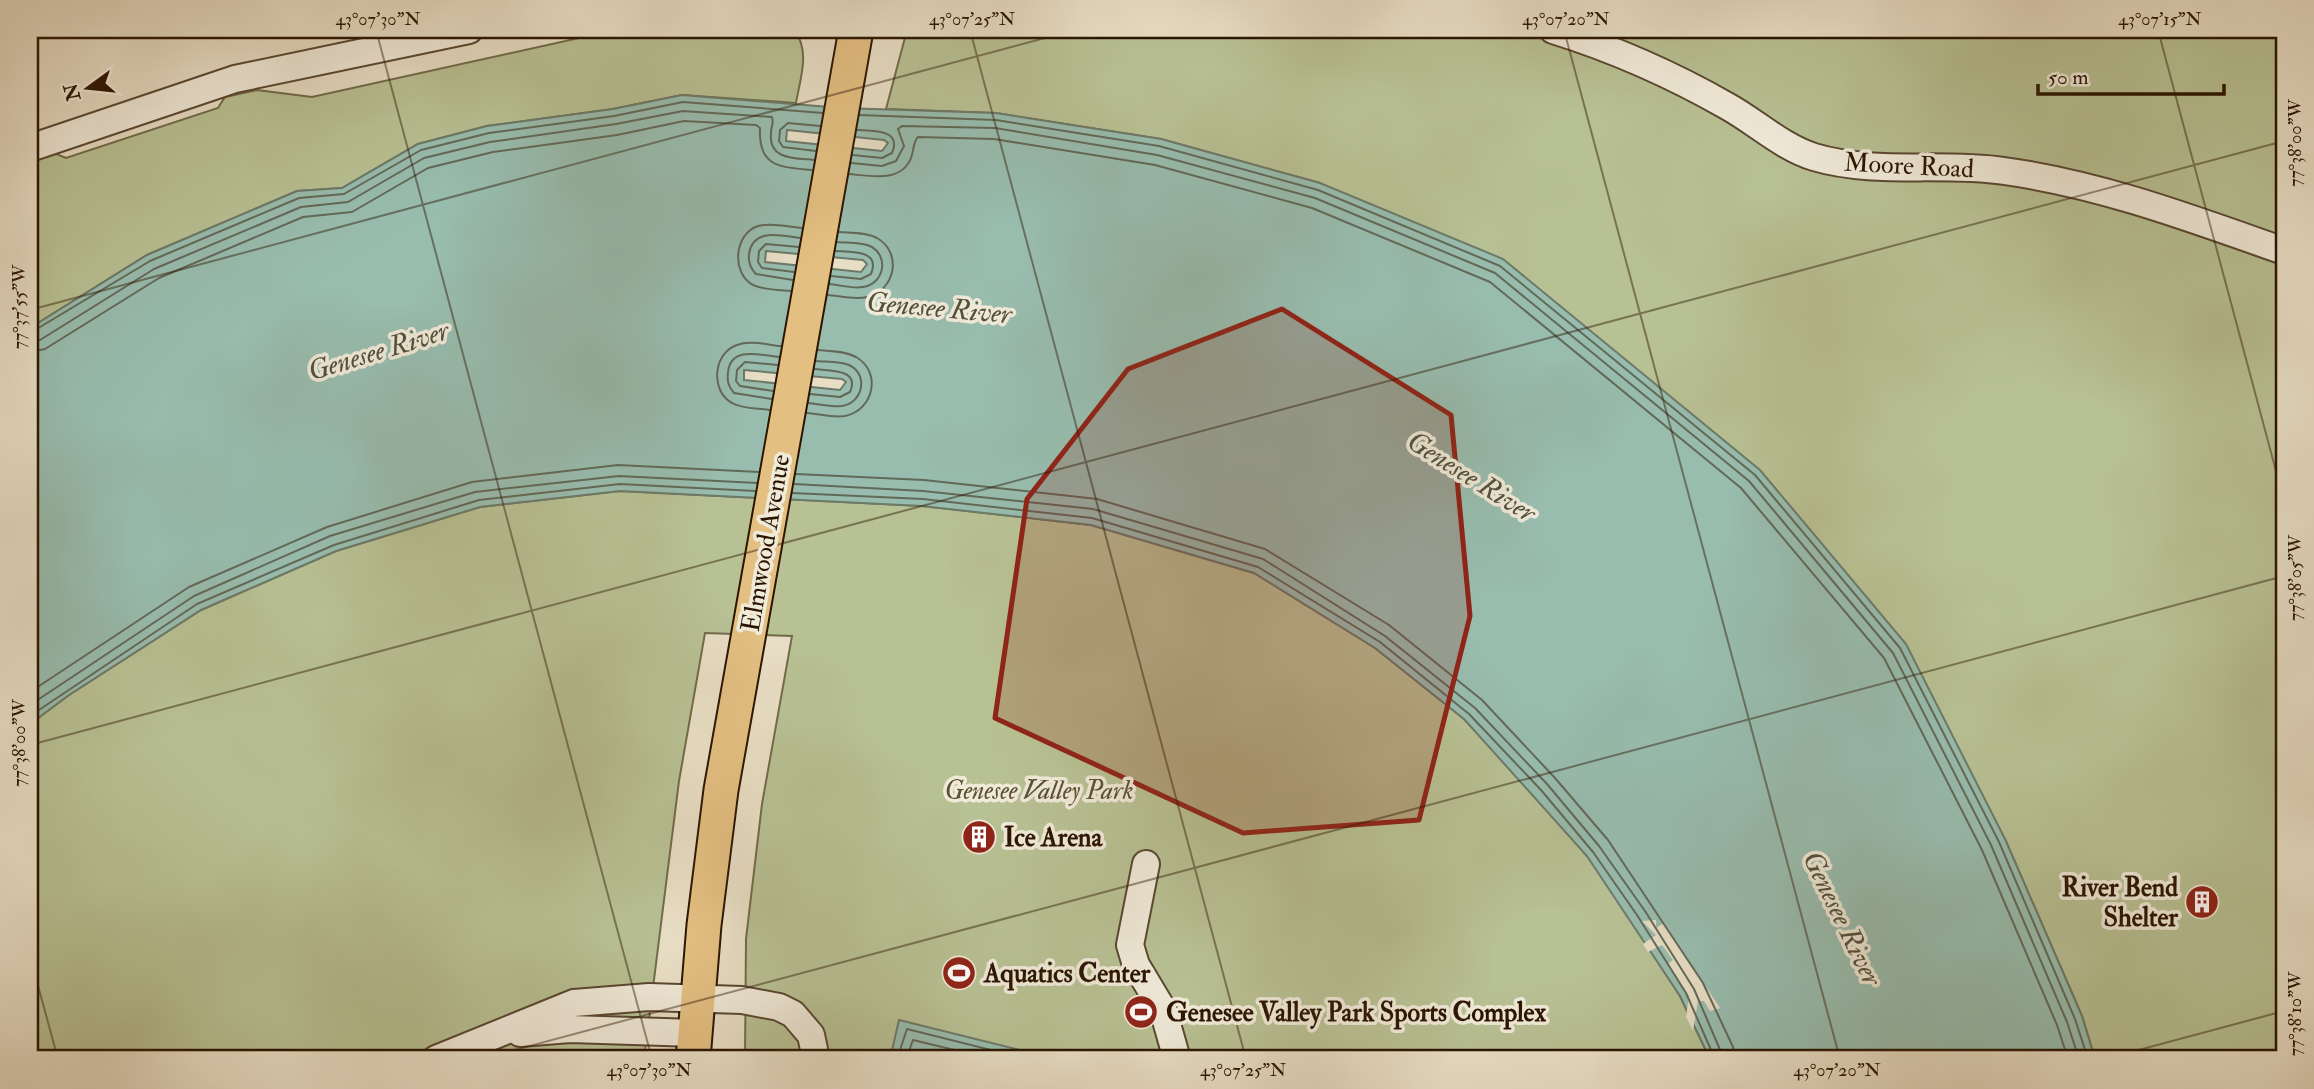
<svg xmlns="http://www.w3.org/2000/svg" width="2314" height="1089" font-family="'IM FELL Double Pica',serif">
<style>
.green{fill:#b8c194;stroke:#726b4a;stroke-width:2}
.water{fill:#98bdaf;stroke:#6c7a69;stroke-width:2;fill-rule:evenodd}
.pier{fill:#e8dec5}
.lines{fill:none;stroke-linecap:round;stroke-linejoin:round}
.shore{stroke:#626958;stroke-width:2}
.minor-casing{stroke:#5a4731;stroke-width:30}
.major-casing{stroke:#2b1500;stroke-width:37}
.minor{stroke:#f0ead9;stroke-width:26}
.major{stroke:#e4bf82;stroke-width:33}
.marked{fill:#8f2418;fill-opacity:0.2;stroke:#8f2418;stroke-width:5;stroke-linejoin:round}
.ticks{fill:none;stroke:#2b1500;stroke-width:2;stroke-opacity:0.45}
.labels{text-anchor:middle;stroke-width:7;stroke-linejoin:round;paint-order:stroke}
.street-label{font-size:26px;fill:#2b1500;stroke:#f0ead9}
.park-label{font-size:26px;font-style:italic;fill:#5c5134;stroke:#f0ead9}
.poi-label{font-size:26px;font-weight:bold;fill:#2b1500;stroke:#f0ead9;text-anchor:start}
.water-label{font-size:28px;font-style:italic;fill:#51503d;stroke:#f0ead9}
.neatline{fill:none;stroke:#2b1500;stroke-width:2.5}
.ticks-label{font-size:18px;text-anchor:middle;fill:#2b1500}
</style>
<rect width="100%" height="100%" fill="#e8dec5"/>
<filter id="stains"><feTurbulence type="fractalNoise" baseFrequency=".00286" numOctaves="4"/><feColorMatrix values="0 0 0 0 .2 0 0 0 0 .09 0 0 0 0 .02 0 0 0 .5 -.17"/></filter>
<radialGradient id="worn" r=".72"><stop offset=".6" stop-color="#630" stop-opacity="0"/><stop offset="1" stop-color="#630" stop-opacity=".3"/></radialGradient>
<g class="green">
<path d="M615 30H794C811 51 800 79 796 103L682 95 613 109 487 126 418 144 342 188 297 191 147 255 30 328V162L54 153 66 158 218 108 225 97 257 90 312 97Z"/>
<polygon points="907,30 2284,30 2284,1059 2095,1059 2082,1016 2005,839 1320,183 1161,139 996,113 886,109"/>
<polygon points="620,491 922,506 1091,525 1254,573 1375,648 1464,719 1536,795 1587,856 1631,919 1680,996 1710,1059 745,1059 746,939 762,804 792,636 705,633 679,781 644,1059 30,1059 30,724 69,695 201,610 336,551 480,507"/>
</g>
<g class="water">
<path d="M682 95 842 108 996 113 1161 139 1320 183 1503 259 1760 470 1906 644 2005 839 2082 1016 2095 1059H1710L1680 996 1587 856 1464 719 1375 648 1254 573 1091 525 922 506 620 491 480 507 336 551 201 610 69 695 30 724V328L147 255 297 191 342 188 418 144 487 126 613 109ZM787 130 884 140 888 143 882 151 786 141ZM766 251 863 260 867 264 861 272 765 262ZM744 370 842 379 846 382 840 390 744 380Z"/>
<polygon points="899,1020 1056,1059 890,1059"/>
</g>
<polygon class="pier" points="1656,920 1656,928 1664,923 1720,1008 1710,1011 1704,1001 1698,1001 1693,1031 1686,1017 1689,996 1668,964 1673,960 1662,945 1648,952 1643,944 1656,935 1642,921"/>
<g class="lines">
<g class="shore">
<polyline points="859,115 996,120 1159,146 1318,190 1500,266 1755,475 1900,648 1999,842 2075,1019 2088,1059"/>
<polyline points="816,151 783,147 779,141 780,130 788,123 820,126"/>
<path d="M853 155 882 158 892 153C902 129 873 131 857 130"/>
<polyline points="851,163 882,166 896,161 904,146 898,129 902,126 995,128 1157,155 1315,198 1495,273 1749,481 1893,653 1991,845 2067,1022 2079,1059"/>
<path d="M849 174C871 176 901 183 911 158 914 150 913 142 918 137L994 139 1155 165 1312 208 1490 282 1741 488 1884 658 1982 850 2057 1025 2068 1059"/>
<polyline points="794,272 762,268 758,262 759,251 766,244 799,247"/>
<path d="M831 276 861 279 871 274C881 250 852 252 835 251"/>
<path d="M793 280 756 274C750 268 748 262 749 254 753 227 782 236 800 238"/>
<path d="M829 284C840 285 853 289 863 287 884 284 890 256 870 246 861 242 847 243 837 242"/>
<path d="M791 291C779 290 764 290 753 285 731 273 734 234 758 226 771 222 789 227 802 228"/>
<path d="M828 295C840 296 855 300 867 297 895 291 903 253 877 238 866 232 851 233 839 232"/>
<polyline points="30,333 150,261 299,198 344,194 421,150 489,133 614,116 683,102 823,113"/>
<path d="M30 342 40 340 154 269 301 207 348 202 424 158 490 142 616 124 683 111 772 117C774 123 771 126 771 133 768 160 795 158 814 160"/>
<path d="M30 352 45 349 159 278 303 217 352 212 428 168 493 152 617 135 684 121 756 125 760 128C758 168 781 167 812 170"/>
<polyline points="773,391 740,386 736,381 737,370 745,362 778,365"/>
<path d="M810 394 840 397 850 392C860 369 831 371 814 369"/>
<path d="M772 399 734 393C728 386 727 381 728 372 731 346 760 355 779 357"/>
<path d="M808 403C819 404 831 407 842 406 863 403 869 374 849 365 840 361 826 362 816 361"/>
<path d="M770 410C758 408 742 409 732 403 710 391 713 353 737 345 750 340 768 345 781 346"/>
<path d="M807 413C819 414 833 418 845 416 874 410 882 372 856 357 845 351 830 351 818 350"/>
<polyline points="796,474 924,480 1097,499 1265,549 1389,625 1482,700 1555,778 1608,840 1703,983 1733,1047 1735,1059"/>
<polyline points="794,484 923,491 1093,509 1263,559 1385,636 1475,708 1547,784 1599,846 1645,911 1694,989 1724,1059"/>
<polyline points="792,493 923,499 1092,518 1258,567 1380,642 1469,714 1541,790 1593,852 1637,915 1686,993 1715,1059"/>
<polyline points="30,692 189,587 327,527 472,482 618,465 759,472"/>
<polyline points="30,705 194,596 330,536 475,492 619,476 757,483"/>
<polyline points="30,716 197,604 334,545 479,500 620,484 755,491"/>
<polyline points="897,1059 907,1029 1027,1059"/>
<polyline points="906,1059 913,1040 992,1059"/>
</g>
<g class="minor-casing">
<g id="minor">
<path d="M1553 30C1614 49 1671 74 1727 106 1756 122 1782 147 1814 157 1874 175 1942 162 2004 171 2100 184 2193 219 2284 251"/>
<polyline points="30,148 235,79 469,30"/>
<polyline points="1146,864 1130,945 1136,965 1163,1010 1177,1059"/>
<polyline points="520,1033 570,1029 695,1033"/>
<polyline points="436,1059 574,1003 649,997 742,1000 779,1007 793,1014 811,1035 816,1059"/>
</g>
</g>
<g class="major-casing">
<polyline id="major" points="693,1059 704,925 721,790 856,30"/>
</g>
<use href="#minor" class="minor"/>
<use href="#major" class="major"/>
</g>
<path class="marked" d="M1282 309 1451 415 1470 616 1419 820 1243 833 995 718 1027 499 1128 369Z"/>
<path class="ticks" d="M376 30 652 1059M970 30 1246 1059M1564 30 1840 1059M2158 30 2284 501M30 310 1075 30M30 745 2284 141M30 956 58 1059M481 1059 2284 576M2105 1059 2284 1011"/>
<defs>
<g id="building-disc" transform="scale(1.75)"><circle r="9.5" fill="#8f2418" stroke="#f0ead9"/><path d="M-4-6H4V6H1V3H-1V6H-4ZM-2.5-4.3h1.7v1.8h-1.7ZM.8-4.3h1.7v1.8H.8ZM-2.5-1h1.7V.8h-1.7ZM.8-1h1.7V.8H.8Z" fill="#fff"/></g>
<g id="stadium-disc" transform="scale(1.75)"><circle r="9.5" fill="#8f2418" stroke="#f0ead9"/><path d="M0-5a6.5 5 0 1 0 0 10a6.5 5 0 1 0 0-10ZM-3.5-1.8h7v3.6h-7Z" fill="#fff"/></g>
</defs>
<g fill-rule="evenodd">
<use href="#building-disc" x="979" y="837"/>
<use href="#building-disc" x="2202" y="902"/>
<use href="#stadium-disc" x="959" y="973"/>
<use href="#stadium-disc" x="1141" y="1012"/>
</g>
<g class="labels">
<g class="street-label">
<text transform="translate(1909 165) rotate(3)" y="9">Moore Road</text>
<text transform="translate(765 543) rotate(-80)" y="9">Elmwood Avenue</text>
</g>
<g class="park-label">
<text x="1039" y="799">Genesee Valley Park</text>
</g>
<g class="poi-label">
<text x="1004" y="846">Ice Arena</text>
<text x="2178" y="896" text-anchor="end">River Bend<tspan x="2178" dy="30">Shelter</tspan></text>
<text x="984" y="982">Aquatics Center</text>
<text x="1166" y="1021">Genesee Valley Park Sports Complex</text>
</g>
<g class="water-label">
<text transform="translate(939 307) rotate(5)" y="10">Genesee River</text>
<text transform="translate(378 350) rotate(-17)" y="10">Genesee River</text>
<text transform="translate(1472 476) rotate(32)" y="10">Genesee River</text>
<text transform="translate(1843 918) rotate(64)" y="10">Genesee River</text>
</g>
</g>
<rect width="2314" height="1089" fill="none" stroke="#e8dec5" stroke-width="77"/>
<g transform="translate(88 88) rotate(255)" stroke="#f0ead9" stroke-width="5" paint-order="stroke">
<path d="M0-5L12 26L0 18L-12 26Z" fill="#2b1500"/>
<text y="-10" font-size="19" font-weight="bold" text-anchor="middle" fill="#2b1500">N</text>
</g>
<path d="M2038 84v10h186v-10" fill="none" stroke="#2b1500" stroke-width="3.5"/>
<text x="2048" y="84" font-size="21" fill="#2b1500" stroke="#f0ead9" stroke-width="5" paint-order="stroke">50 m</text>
<rect x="38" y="38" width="2238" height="1012" class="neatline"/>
<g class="ticks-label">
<text x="378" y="25">43°07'30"N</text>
<text x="972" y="25">43°07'25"N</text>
<text x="1566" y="25">43°07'20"N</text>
<text x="2160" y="25">43°07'15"N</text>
<text transform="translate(2295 143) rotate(-90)" y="6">77°38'00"W</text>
<text transform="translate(19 307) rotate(-90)" y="6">77°37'55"W</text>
<text transform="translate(2295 578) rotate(-90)" y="6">77°38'05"W</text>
<text transform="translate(19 743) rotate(-90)" y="6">77°38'00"W</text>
<text transform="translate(2295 1014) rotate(-90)" y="6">77°38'10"W</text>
<text x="649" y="1076">43°07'30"N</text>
<text x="1243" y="1076">43°07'25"N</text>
<text x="1837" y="1076">43°07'20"N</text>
</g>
<rect width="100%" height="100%" filter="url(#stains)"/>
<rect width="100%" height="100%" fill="url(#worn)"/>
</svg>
